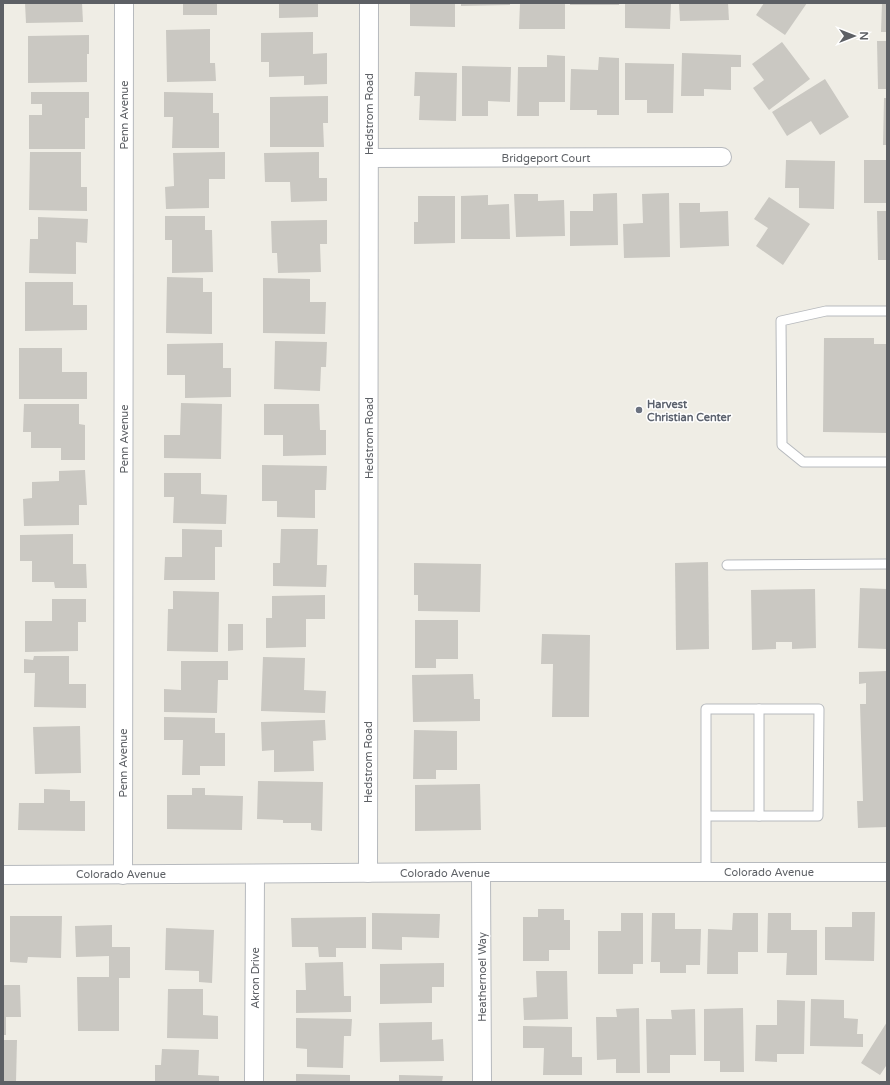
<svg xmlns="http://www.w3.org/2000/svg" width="890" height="1085" font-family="'Varela Round',sans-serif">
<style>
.building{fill:#cac8c2}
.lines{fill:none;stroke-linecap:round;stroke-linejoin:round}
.lane-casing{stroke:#b7babe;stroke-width:11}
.street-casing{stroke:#b7babe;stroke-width:20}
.lane{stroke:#fff;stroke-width:9}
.street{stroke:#fff;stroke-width:18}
.worship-dot{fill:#6b7280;stroke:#fff;stroke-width:1.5}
.labels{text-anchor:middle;stroke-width:3;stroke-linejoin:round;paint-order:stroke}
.street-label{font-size:11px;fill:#5d6065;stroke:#fff}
.worship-label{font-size:11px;font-weight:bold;fill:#5b616d;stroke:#fff;text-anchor:start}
</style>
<rect width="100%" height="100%" fill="#efede5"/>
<g class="building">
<polygon points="25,3 82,3 83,22 26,23"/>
<rect x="183" y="3" width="34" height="12"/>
<polygon points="279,3 318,3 318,17 279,18"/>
<polygon points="410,3 455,3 455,27 410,26"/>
<polygon points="461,3 510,3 510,5 461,6"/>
<polygon points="520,3 565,3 565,29 519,29"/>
<rect x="570" y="3" width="49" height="2"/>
<polygon points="625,3 671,3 670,29 625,28"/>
<polygon points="679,3 728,3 729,20 680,21"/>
<polygon points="764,3 807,3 785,35 756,15"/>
<polygon points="882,3 887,3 887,32 881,32"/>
<polygon points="210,29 210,63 215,63 216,81 167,82 166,30"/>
<polygon points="313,32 313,54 327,53 327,84 304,85 304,76 269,77 269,62 261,62 261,33"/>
<polygon points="89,35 89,54 87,54 87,82 28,83 28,36"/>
<polygon points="877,41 887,41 887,89 878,89"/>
<polygon points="782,42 810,79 769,110 753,88 764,80 752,64"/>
<polygon points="682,53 741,55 741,67 731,67 731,90 704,89 704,96 681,96"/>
<polygon points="547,55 565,56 565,102 539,102 539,116 517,116 518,67 547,67"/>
<polygon points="599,57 619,58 619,115 597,115 597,110 570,110 571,69 598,70"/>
<polygon points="625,63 674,64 673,113 647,113 647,100 625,100"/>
<polygon points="462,66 511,67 510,102 488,101 488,116 462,116"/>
<polygon points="415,72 457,73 456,121 419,120 420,96 414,96"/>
<polygon points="825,79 849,117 820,135 811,121 787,136 772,112"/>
<polygon points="31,92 89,92 89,118 85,118 85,149 29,149 29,115 42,115 42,104 31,104"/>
<polygon points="164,92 213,93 213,113 219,113 219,148 172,148 173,117 164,117"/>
<polygon points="328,96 328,123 323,123 324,147 270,147 270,97"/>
<polygon points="884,98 887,98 887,145 883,145"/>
<polygon points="30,152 81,152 81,187 87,187 87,211 29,210"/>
<polygon points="225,152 225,179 209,179 209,208 166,209 165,187 174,186 173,153"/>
<polygon points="319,152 319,178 327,178 327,201 291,202 290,182 265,182 264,153"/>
<polygon points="786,160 835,161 834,209 799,208 799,188 785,188"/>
<rect x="864" y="160" width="23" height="43"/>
<polygon points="617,193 618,245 570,246 570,211 593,211 593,194"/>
<polygon points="669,193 670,257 624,258 623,224 643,223 642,194"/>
<polygon points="514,194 538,194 538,201 564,200 565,236 516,237"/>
<polygon points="488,195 488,205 509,204 510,239 461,239 461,196"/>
<polygon points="418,196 455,196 455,243 414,244 414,222 418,222"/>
<polygon points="769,197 810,224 783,265 756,246 768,228 754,219"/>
<polygon points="679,203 700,203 700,212 728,211 729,246 680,248"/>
<polygon points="877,211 887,211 887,260 878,260"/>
<polygon points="165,216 205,216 205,230 212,230 213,272 172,273 172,240 165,240"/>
<polygon points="38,217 88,219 87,243 76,242 76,274 29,273 30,239 38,239"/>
<polygon points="327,220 327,244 320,244 321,272 278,273 277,253 272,253 271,221"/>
<polygon points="167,277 203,278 203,292 212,292 212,334 166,333"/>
<polygon points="263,278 310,279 310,302 326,302 325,334 263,333"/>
<polygon points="25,282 73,282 73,305 87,305 87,330 25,331"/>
<polygon points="824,338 874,338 874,344 887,344 887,433 823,432"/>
<polygon points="275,341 327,342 326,367 321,367 320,391 274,389"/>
<polygon points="223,343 223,368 231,368 231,397 185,398 185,375 167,375 167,344"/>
<polygon points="19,348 62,348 62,372 87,372 87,399 19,399"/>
<polygon points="181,403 222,404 221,459 164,458 164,435 180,435"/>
<polygon points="24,404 79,404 79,424 85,425 85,460 61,460 61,448 31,448 31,432 23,432"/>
<polygon points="264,404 319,404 320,430 326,430 326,455 283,456 283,435 264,435"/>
<polygon points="262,465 327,466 326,490 315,490 315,518 277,517 277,501 262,501"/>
<polygon points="85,470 87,505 79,505 79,525 24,526 23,499 32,498 32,482 59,481 59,471"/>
<polygon points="164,473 201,473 201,494 227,495 226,524 173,523 174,497 164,497"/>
<polygon points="182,529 222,530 222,547 215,547 215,580 164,580 165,557 182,557"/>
<polygon points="281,529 318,529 317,565 327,565 326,587 273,586 273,563 280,563"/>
<polygon points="73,534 73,564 86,564 87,588 55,588 54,582 32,582 32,561 20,561 20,535"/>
<polygon points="708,562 709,649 676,650 675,563"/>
<polygon points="414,563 481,564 480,612 418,611 418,595 414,595"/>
<polygon points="860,588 887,589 887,649 858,648"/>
<polygon points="815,589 816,648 792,649 792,642 776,642 776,649 752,650 751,590"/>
<polygon points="173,591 219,592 218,652 167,651 168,609 173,609"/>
<polygon points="325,595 325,619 306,619 306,647 266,648 266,618 272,618 272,596"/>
<polygon points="52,599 86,599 86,622 78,622 78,651 25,652 25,621 52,621"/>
<polygon points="415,620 458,620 458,659 436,659 436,668 415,668"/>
<polygon points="228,624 243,624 243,650 228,651"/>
<polygon points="542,634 590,635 589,717 552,717 553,664 541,664"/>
<polygon points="34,656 69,656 69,684 86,684 86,708 34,707 35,673 24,673 24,659 33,660"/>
<polygon points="263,657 305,658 304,690 326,691 325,713 261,711"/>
<polygon points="181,661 228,661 228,680 218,680 217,713 164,712 164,689 181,690"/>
<polygon points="887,671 887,827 858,828 857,801 863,801 860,704 866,704 866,683 859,684 859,672"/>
<polygon points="473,674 474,699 480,699 480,721 413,722 412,675"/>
<polygon points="164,717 215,718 215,733 225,733 225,766 200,766 200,775 182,775 183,740 164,740"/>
<polygon points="325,720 326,740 313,741 314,771 274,772 274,750 262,751 261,722"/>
<polygon points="80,726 81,773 35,774 33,727"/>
<polygon points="414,730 457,731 457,770 436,770 436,779 413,779"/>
<polygon points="258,781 323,782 322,831 311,830 311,823 283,823 283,820 257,819"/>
<polygon points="480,784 481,830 415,831 415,785"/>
<polygon points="192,788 205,788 205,795 243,796 242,830 167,829 167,795 192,795"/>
<polygon points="44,789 70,790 70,801 85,801 85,831 18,830 19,803 44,803"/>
<polygon points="538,909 564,909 564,920 570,920 570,950 549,950 549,961 523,961 523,917 538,917"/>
<polygon points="852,912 875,912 874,961 825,960 825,927 852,927"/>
<polygon points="372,913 440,914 439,938 402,937 402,950 372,949"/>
<polygon points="621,913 643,913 643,964 633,964 633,974 598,974 598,931 621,931"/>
<polygon points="652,913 675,913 675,929 701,929 700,965 686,965 686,973 660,973 660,962 651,962"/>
<polygon points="733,913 758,913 758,952 738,952 738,974 707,974 708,929 732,930"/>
<polygon points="768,913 791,913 791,930 817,930 817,975 786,975 787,953 767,953"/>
<polygon points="10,916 62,916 61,958 28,957 27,963 10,962"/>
<polygon points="366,917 366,948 336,948 336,957 319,957 318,947 292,947 291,918"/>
<polygon points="112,925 112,947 130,947 130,978 119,978 119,1031 78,1031 77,977 109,977 109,956 76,957 75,926"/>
<polygon points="166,928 214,930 212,983 199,982 199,971 165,970"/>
<polygon points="343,962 344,996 351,996 351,1012 296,1013 296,990 306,990 305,963"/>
<polygon points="444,963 444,987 432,987 432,1003 380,1004 380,964"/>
<polygon points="536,971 567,971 568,1019 524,1020 523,998 537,997"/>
<polygon points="3,985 20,985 21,1017 6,1017 6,1035 3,1035"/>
<polygon points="168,989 203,989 203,1015 218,1016 218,1039 167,1038"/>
<polygon points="811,999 844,1000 844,1018 858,1019 857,1034 863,1034 863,1047 810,1046"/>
<polygon points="777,1000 805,1001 804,1054 777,1054 777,1062 755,1061 756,1025 777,1025"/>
<polygon points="639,1008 640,1073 616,1073 616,1059 597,1060 596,1017 617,1017 616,1009"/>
<polygon points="743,1008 744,1072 720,1072 720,1061 704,1061 704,1009"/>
<polygon points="695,1009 696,1055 670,1055 670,1073 647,1073 646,1019 672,1019 671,1010"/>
<polygon points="296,1018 352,1019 351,1036 344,1036 343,1068 307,1067 307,1049 296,1048"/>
<polygon points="432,1022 432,1040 443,1039 444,1061 380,1062 379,1023"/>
<polygon points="887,1022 887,1067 886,1066 880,1075 861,1063"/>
<polygon points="523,1026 572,1027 572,1057 582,1057 582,1075 543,1075 544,1048 523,1048"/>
<polygon points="3,1040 17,1040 16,1082 3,1082"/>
<polygon points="162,1049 199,1050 198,1075 219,1076 219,1082 155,1082 155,1065 161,1065"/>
<polygon points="296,1074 350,1075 350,1082 296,1082"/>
<polygon points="399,1075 443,1076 442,1082 399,1082"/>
</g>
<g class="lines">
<g class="lane-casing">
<g id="lane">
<polyline points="887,311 826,311 781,321 782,445 803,462 887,462"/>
<polyline points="727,565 887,564"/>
<polyline points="706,816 818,816 819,709 706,709 706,872"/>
<polyline points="759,816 759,709"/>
</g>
</g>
<g class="street-casing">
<g id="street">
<polyline points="369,158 722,157"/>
<polyline points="481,872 482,1082"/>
<polyline points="368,873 369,3"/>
<polyline points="3,875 481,872 887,872"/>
<polyline points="123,875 124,3"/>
<polyline points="254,1082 255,874"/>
</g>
</g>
<use href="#lane" class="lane"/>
<use href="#street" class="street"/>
</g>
<circle class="worship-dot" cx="639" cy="410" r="4"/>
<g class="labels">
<g class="street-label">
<text transform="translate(369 114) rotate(-90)" y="4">Hedstrom Road</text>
<text transform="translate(124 115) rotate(-90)" y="4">Penn Avenue</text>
<text x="546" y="162">Bridgeport Court</text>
<text transform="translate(369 438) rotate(-90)" y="4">Hedstrom Road</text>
<text transform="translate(124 439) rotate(-90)" y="4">Penn Avenue</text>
<text transform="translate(368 762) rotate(-90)" y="4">Hedstrom Road</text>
<text transform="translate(123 763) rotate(-90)" y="4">Penn Avenue</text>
<text x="769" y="876">Colorado Avenue</text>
<text x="445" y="877">Colorado Avenue</text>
<text x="121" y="878">Colorado Avenue</text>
<text transform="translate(482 977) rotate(-90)" y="4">Heathernoel Way</text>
<text transform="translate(255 978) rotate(-90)" y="4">Akron Drive</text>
</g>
<g class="worship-label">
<text x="647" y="408">Harvest<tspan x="647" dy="13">Christian Center</tspan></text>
</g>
</g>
<rect width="890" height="1085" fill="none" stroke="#5d6065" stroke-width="8"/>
<g transform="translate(854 36) rotate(90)" stroke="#ffffff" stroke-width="3" paint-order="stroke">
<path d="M0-3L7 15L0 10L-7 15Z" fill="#5d6065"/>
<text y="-6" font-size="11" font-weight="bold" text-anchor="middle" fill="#5d6065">N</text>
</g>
</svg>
